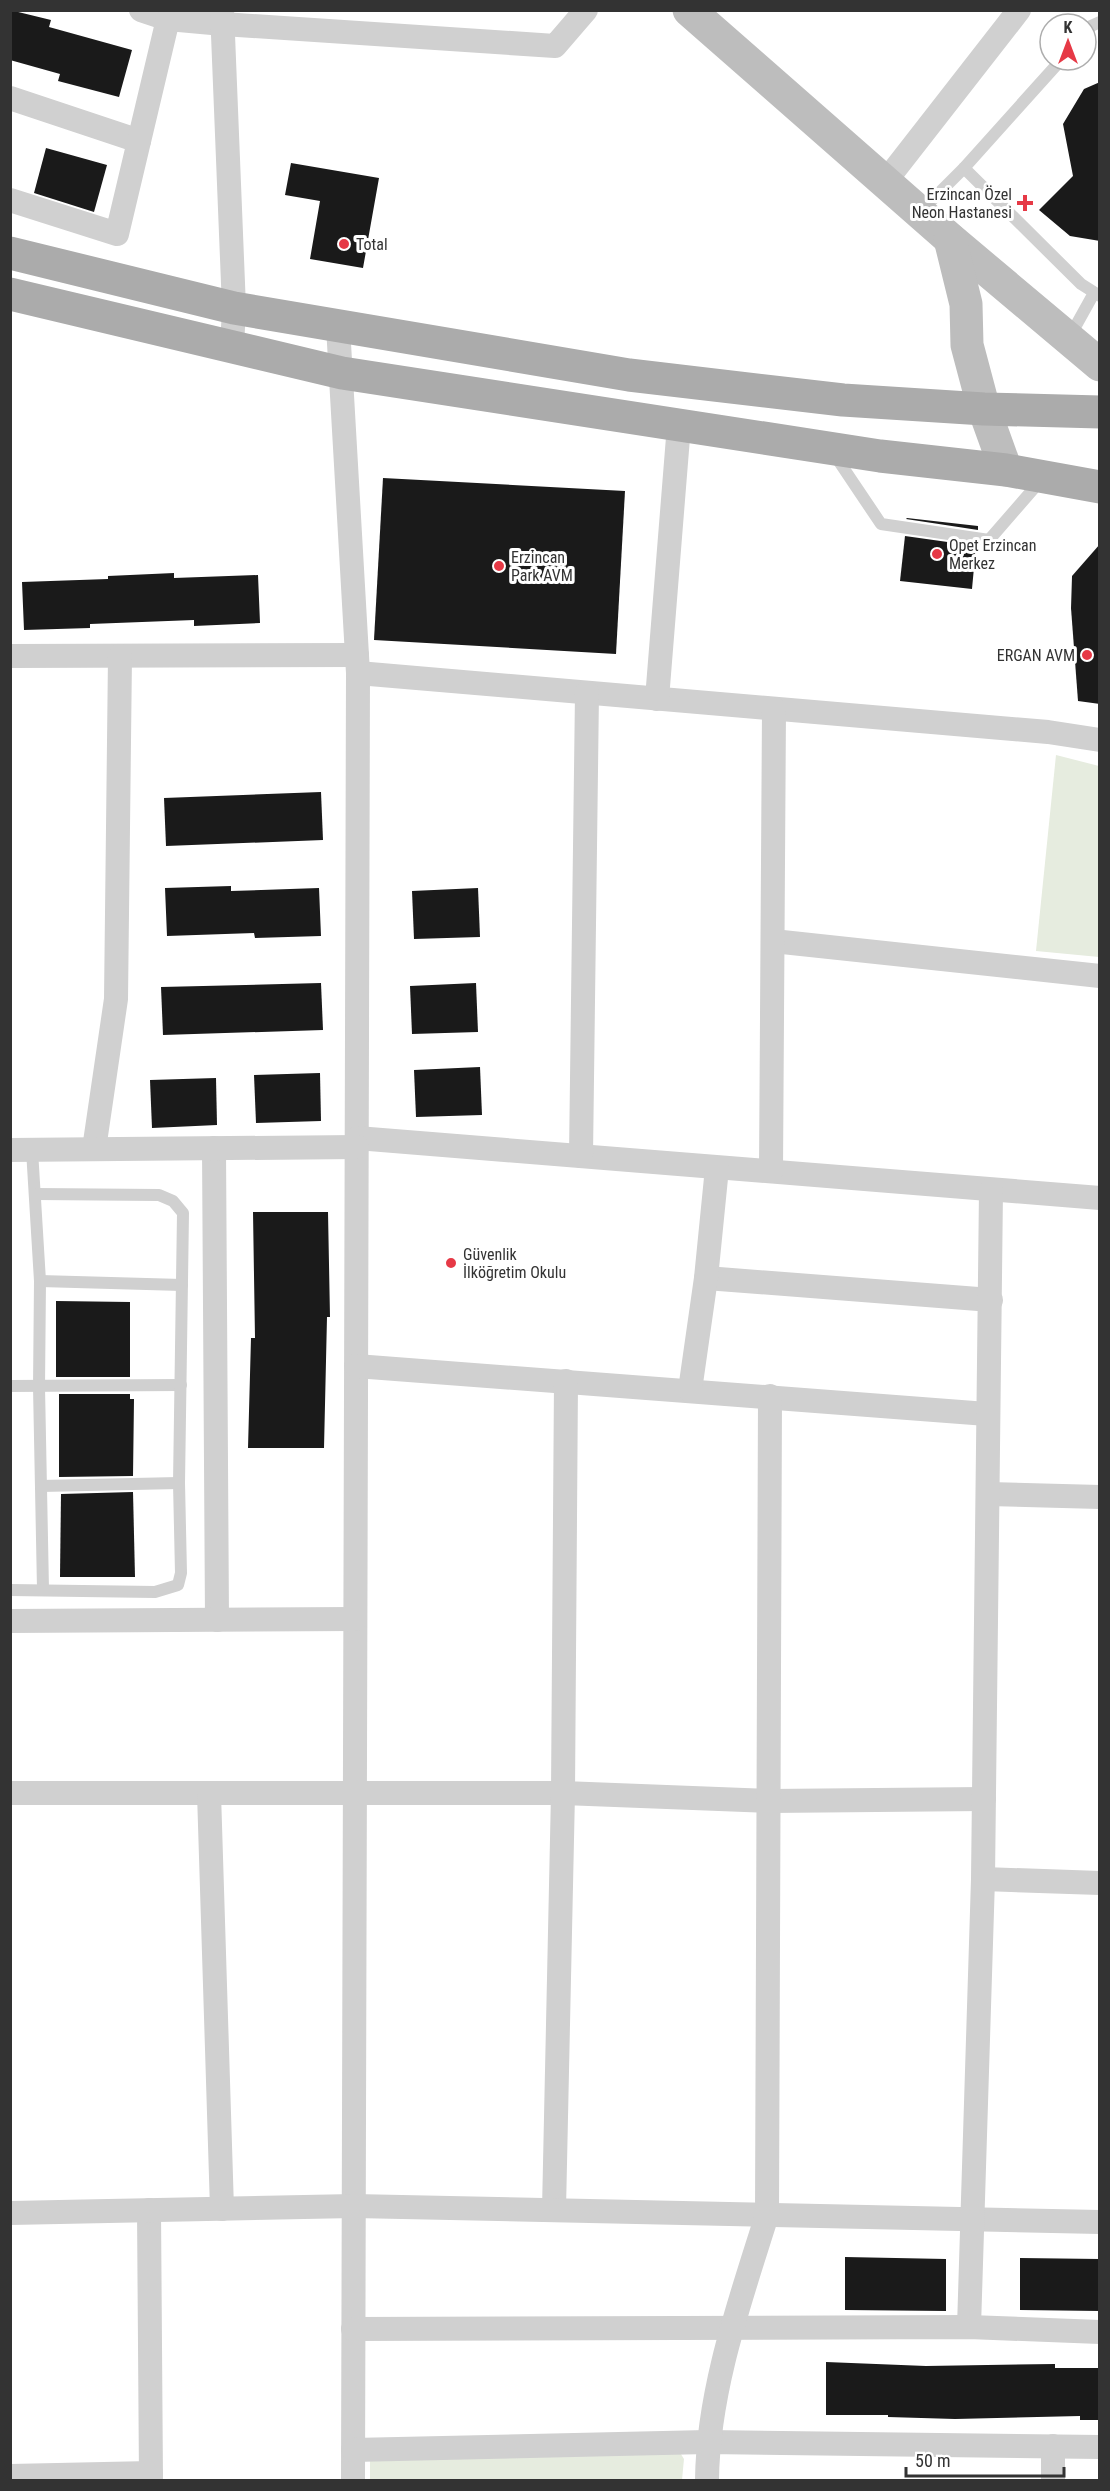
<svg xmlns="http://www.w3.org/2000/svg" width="1110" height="2491" font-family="'Roboto Condensed',sans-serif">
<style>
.green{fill:#e6ecdf}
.building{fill:#1a1a1a}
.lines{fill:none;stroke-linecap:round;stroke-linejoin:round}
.service{stroke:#d0d0d0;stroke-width:12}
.minor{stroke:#d0d0d0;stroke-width:24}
.secondary{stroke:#bdbdbd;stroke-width:33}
.primary{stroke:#ababab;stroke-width:33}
.poi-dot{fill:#e63946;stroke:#fff;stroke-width:2}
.labels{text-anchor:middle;stroke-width:6;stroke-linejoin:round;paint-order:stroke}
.poi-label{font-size:16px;fill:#333;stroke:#fff;text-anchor:start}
</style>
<rect width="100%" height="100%" fill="#fff"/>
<g class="green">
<polygon points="1056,755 1099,766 1099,957 1036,951"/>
<polygon points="679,2451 684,2459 682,2480 370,2480 370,2460"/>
</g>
<g class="building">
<polygon points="10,10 51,20 49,27 132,50 119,97 58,81 60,74 10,60"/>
<polygon points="1100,82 1100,241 1070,236 1039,210 1073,176 1063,124 1084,89"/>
<polygon points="46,148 107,165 94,212 34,193"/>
<polygon points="291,163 379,178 363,268 310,259 320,201 285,195"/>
<polygon points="383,478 625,491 616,654 374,640"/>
<polygon points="907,518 978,526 978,530 906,519"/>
<polygon points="905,536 976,546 972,589 900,581"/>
<polygon points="1100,544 1100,704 1078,701 1071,608 1072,576"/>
<polygon points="174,573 174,578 258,575 260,623 194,626 194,620 90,624 90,628 24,630 22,582 108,579 108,576"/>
<polygon points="321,792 323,840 166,846 164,798"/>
<polygon points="231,886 231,891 319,888 321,936 255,938 254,933 167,936 165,888"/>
<polygon points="478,888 480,937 414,939 412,891"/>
<polygon points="321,983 323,1030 163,1035 161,987"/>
<polygon points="476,983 478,1032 412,1034 410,986"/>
<polygon points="480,1067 482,1115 416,1117 414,1070"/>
<polygon points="320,1073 321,1121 256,1123 254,1075"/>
<polygon points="216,1078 217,1125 152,1128 150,1080"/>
<polygon points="253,1212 328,1212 330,1317 327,1317 324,1448 248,1448 251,1338 255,1338"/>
<polygon points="56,1301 130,1302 130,1377 56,1377"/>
<polygon points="59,1394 130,1394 130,1399 134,1399 133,1476 59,1477"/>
<polygon points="133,1492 135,1577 60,1577 61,1494"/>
<polygon points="845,2257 946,2259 946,2311 845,2310"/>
<polygon points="1020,2258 1100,2259 1100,2311 1020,2310"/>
<polygon points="826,2362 926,2366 1055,2364 1055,2368 1100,2368 1100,2420 1080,2420 1080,2416 955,2419 888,2417 888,2415 826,2415"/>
</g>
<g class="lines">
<g class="service">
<polyline points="1086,32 1091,26 1100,22"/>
<polyline points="964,168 1081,284 1100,296"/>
<polyline points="920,212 964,168 1061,60"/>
<polyline points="1069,338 1094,293"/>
<polyline points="834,454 881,524 989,540 1042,479"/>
<polyline points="32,1150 40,1281 39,1387 43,1589"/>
<polyline points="40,1281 182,1285"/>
<polyline points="10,1386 181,1385"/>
<polyline points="41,1486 179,1483"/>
<polyline points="10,1590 155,1592 178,1585 181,1573 179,1483 183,1213 173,1201 159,1195 36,1194"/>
</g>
<g class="minor">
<polyline points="141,10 168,19 223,24 555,46 586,10"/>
<polyline points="222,10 234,308 232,347"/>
<polyline points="10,98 139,141"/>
<polyline points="885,182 1019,10"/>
<polyline points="10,200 117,234 168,19"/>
<polyline points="338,326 358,673 353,2480"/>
<polyline points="10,656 357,655"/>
<polyline points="358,673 1048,732 1100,740"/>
<polyline points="657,699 679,425"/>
<polyline points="773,941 1100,976"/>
<polyline points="357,1138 1100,1198"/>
<polyline points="214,1148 217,1620"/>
<polyline points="94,1149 116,999 120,656"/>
<polyline points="10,1150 357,1147"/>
<polyline points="581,1156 587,693"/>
<polyline points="771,1171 774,709"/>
<polyline points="706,1278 991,1300"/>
<polyline points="356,1366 987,1414"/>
<polyline points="690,1390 706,1278 717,1168"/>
<polyline points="988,1494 1100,1497"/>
<polyline points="10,1621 355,1619"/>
<polyline points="10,1793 563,1793 769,1801 984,1799"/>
<polyline points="209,1793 222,2209"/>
<polyline points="983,1879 1100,1883"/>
<polyline points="149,2210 151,2480"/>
<polyline points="554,2210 563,1793 566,1381"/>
<polyline points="10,2213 354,2206 1100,2222"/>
<polyline points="969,2327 983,1879 991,1190"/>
<polyline points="353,2329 969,2327 1100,2332"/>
<polyline points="353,2450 707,2442 1100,2447"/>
<polyline points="10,2476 151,2473"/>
<path d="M707 2480C708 2390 740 2301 767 2215L770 1396"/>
<polyline points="1053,2480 1053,2446"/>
</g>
<g class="secondary">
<polyline points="689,10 950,239 1100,365"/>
<polyline points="950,239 966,304 967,345 984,409 1006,470"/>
</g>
<g class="primary">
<polyline points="10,253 234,308 629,375 843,400 984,409 1100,412"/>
<polyline points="10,294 342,373 880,456 1006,470 1100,487"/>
</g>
</g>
<g class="poi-dot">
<path d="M1022 194h6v6h6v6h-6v6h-6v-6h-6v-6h6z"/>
<circle cx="344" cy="244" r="6"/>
<circle cx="937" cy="554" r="6"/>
<circle cx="499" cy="566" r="6"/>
<circle cx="1087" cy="655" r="6"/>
<circle cx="451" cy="1263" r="6"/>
</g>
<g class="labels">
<g class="poi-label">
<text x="1012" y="200" text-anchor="end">Erzincan Özel<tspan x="1012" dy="18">Neon Hastanesi</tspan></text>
<text x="356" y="250">Total</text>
<text x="949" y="551">Opet Erzincan<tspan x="949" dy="18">Merkez</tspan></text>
<text x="511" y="563">Erzincan<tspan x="511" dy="18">Park AVM</tspan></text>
<text x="1075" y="661" text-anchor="end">ERGAN AVM</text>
<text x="463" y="1260">Güvenlik<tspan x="463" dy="18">İlköğretim Okulu</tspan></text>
</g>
</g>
<rect width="1110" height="2491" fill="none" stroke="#333333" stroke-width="24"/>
<g transform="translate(1068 42)"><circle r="28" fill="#ffffff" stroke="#adadad" stroke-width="1.5"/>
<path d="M0-4.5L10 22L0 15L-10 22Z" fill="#e63946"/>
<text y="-9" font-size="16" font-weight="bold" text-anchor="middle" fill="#333333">K</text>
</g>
<path d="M906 2467v9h158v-9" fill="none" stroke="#333333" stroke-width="3"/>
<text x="915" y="2467" font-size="18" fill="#333333" stroke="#ffffff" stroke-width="4.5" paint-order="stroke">50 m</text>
</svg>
